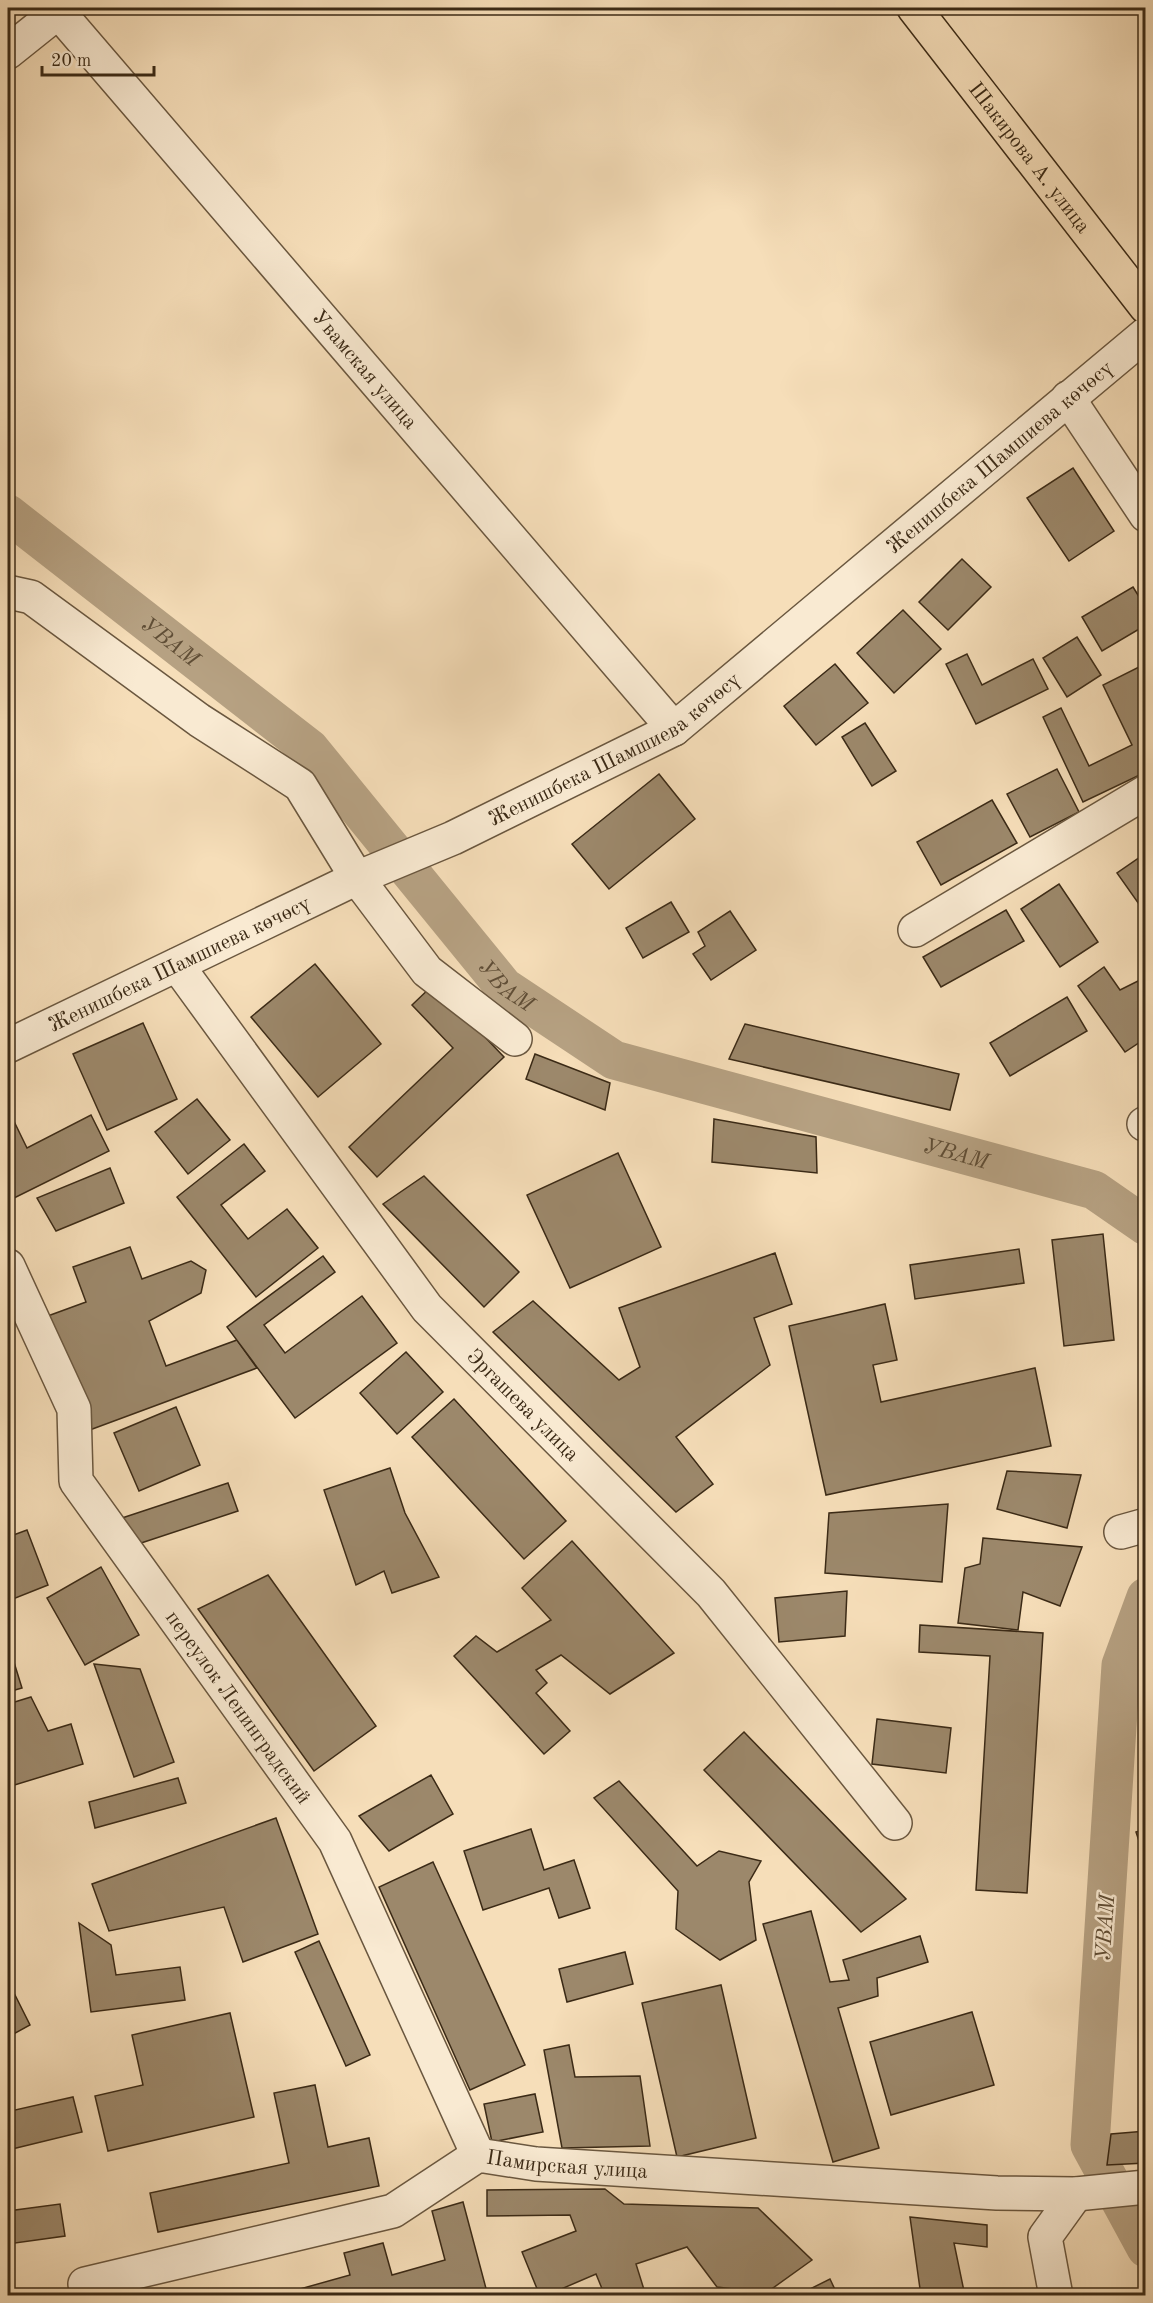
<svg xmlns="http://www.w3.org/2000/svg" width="1153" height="2303" font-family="'Old Standard TT',serif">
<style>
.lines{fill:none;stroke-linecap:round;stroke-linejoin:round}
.canal{stroke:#b6a182;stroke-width:39}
.building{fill:#9c886b;stroke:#3b2a16;stroke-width:1.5}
.minor-casing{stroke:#6a573f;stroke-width:36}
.major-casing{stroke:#3b2a16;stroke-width:36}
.minor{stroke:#f9ead2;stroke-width:33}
.major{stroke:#f6deb9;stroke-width:33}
.labels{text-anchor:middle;stroke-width:5;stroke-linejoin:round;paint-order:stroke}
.street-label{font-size:21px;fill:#3b2a16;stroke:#f9ead2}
.water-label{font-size:22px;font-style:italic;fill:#604e36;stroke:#f9ead2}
</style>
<rect width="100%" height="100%" fill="#f6deb9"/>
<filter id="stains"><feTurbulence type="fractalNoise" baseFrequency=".00333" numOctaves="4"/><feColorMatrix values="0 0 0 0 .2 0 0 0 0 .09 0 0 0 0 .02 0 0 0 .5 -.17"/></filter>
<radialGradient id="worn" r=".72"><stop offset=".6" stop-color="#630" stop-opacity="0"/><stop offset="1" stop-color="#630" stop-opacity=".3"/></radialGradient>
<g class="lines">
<g class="canal">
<path id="s1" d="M8 514 310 749 504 987 614 1060 1094 1190 1146 1226"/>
<polyline points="1146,1597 1121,1665 1090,2145 1146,2248"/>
</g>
</g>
<g class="building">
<polygon points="1073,468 1114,531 1069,561 1027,498"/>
<polygon points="962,559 991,587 948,630 919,602"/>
<polygon points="1133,587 1146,608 1146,625 1102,651 1082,617"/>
<polygon points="903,610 941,649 894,693 857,653"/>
<polygon points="1077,637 1101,675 1067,697 1043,658"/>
<polygon points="967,654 982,685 1033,659 1048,689 976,724 946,664"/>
<polygon points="835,664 868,703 816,745 784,706"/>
<polygon points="1139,667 1146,680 1146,772 1083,802 1043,717 1061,708 1089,766 1132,745 1103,685"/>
<polygon points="865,723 896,771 872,786 842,737"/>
<polygon points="1057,769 1079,812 1030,837 1007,794"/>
<polygon points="659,774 695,819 609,889 572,844"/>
<polygon points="992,800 1017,843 941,885 917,842"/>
<polygon points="1146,853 1146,903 1141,907 1117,873"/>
<polygon points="1059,884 1098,942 1060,967 1021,909"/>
<polygon points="671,902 689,932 643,958 626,928"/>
<polygon points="1006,910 1024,941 941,987 923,957"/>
<polygon points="730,911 756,950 711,980 693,954 705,946 698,932"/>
<polygon points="315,964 381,1044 318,1097 251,1017"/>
<polygon points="1104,967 1120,990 1146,977 1146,1038 1125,1052 1078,986"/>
<polygon points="434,984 504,1057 377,1177 349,1147 453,1048 412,1005"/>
<polygon points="1067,997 1087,1031 1010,1076 990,1043"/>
<polygon points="143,1023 177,1099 107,1130 73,1054"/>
<polygon points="745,1024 959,1074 950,1110 729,1059"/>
<polygon points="535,1054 610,1083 605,1110 526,1079"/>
<polygon points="197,1099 230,1140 188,1174 155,1132"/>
<polygon points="8,1109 27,1148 91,1115 109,1151 8,1201"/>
<polygon points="714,1119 816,1137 817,1173 712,1162"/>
<polygon points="244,1144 265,1171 221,1205 248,1239 287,1209 318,1248 256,1297 177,1197"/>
<polygon points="618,1153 661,1247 570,1288 527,1195"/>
<polygon points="110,1168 124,1203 56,1231 37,1198"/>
<polygon points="424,1176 519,1272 484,1307 383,1204"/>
<polygon points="1103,1234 1114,1340 1064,1346 1052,1240"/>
<polygon points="130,1247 142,1279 191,1261 206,1270 201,1293 149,1321 166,1366 237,1340 257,1368 87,1431 45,1317 86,1302 73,1267"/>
<polygon points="1019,1249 1024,1283 915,1299 910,1265"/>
<polygon points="775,1253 792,1304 754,1318 770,1365 676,1437 713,1484 676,1512 493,1332 533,1301 619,1380 640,1367 619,1308"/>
<polygon points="323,1256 335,1272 264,1325 285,1353 362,1296 397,1343 295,1418 227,1327"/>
<polygon points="885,1304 897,1360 873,1365 881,1402 1035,1368 1051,1446 826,1495 789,1326"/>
<polygon points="406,1352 443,1392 397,1434 360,1393"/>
<polygon points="454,1399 566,1521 524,1559 412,1437"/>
<polygon points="176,1407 200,1465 139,1491 114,1433"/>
<polygon points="390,1468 405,1513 439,1577 392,1593 384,1571 356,1585 324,1490"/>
<polygon points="1007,1471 1081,1475 1067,1528 997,1509"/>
<polygon points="228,1483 238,1511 132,1546 122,1518"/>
<polygon points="948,1504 942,1582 825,1573 829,1513"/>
<polygon points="27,1530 48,1585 8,1601 8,1537"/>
<polygon points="983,1538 1082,1547 1060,1606 1023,1592 1018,1630 958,1623 965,1568 980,1564"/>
<polygon points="572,1541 674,1653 610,1694 561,1655 536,1670 547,1683 536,1693 570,1731 544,1754 454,1656 476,1636 497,1652 551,1620 522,1588"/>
<polygon points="101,1567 139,1635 85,1665 47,1598"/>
<polygon points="268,1575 376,1726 314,1771 198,1609"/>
<polygon points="847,1591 845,1636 779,1642 775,1598"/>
<polygon points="920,1625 1043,1633 1027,1893 976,1890 990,1656 919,1652"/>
<polygon points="1146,1642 1146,1663 1140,1643"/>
<polygon points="8,1643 22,1688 8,1692"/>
<polygon points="94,1664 140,1669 174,1762 134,1777"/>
<polygon points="31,1697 48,1731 71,1724 83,1764 8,1787 8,1704"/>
<polygon points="877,1719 951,1728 946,1773 872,1764"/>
<polygon points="744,1732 906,1899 861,1932 704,1770"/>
<polygon points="431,1775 453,1814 389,1851 359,1816"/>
<polygon points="178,1778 186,1803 95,1828 89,1802"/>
<polygon points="619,1781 697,1866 719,1851 761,1861 749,1882 756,1940 720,1960 676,1929 678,1891 594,1798"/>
<polygon points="276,1818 318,1934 243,1962 224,1907 109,1931 92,1884"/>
<polygon points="531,1829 544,1870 574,1860 590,1908 559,1918 549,1888 483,1910 464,1851"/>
<polygon points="1146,1829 1146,1862 1136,1832"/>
<polygon points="433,1862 525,2065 470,2090 379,1887"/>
<polygon points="811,1911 830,1982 849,1980 843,1960 920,1936 928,1962 877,1978 878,1996 838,2008 879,2148 833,2162 763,1924"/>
<polygon points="79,1923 111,1945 116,1975 180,1967 185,2000 91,2012"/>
<polygon points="319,1941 370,2055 346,2066 295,1952"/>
<polygon points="625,1952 633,1984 567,2002 559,1969"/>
<polygon points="8,1981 30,2025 8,2037"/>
<polygon points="721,1985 756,2138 677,2157 642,2003"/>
<polygon points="972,2012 994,2085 891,2115 870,2042"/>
<polygon points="230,2013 254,2117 108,2151 95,2096 143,2085 132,2035"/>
<polygon points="569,2045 575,2077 640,2076 650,2146 562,2148 544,2050"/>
<polygon points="315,2085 328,2147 369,2138 379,2186 158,2232 150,2193 289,2163 274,2093"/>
<polygon points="535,2094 543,2132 492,2142 484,2104"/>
<polygon points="73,2097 82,2132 8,2150 8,2104 11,2111"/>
<polygon points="1146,2131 1146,2163 1107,2165 1111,2134"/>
<polygon points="605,2189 624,2204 758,2208 812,2260 766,2293 717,2287 687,2247 636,2264 646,2296 605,2296 596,2274 545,2296 540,2296 522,2252 576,2231 570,2215 487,2216 487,2190"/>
<polygon points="463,2202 488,2296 275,2296 350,2275 344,2253 383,2243 392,2275 445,2260 432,2211"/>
<polygon points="60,2204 65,2236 8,2244 8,2211"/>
<polygon points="910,2217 987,2225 987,2247 954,2243 965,2296 921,2296"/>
<polygon points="830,2279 838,2296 796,2296"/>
</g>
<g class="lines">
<g class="minor-casing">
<g id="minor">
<path id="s2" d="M55 8 674 729"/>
<polyline points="8,52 63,8"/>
<polyline points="1068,398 1146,515"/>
<polyline points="8,592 31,597 199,720 300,785 357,878 427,971 515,1039"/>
<polyline points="915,930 1146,792"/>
<path id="s3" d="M177 965 427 1308 711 1593 895 1823"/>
<path id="s4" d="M8 1046 357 878 453 838 674 729 1146 334"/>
<polyline points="1144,1124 1146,1123"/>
<path id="s5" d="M8 1266 74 1409 76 1481 335 1841 478 2155"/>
<polyline points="1121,1532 1146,1525"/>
<path id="s6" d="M85 2284 393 2211 478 2155 536 2164 997 2193 1076 2194 1146 2187"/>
<polyline points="1056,2296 1045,2237 1076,2194"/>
</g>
</g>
<g class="major-casing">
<g id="major">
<path id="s7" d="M914 8 1146 307"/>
</g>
</g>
<use href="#minor" class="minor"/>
<use href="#major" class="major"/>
</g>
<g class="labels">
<g class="street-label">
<text dy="7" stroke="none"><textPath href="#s7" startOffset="189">Шакирова А. улица</textPath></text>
<text dy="7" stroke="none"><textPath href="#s2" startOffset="476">Увамская улица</textPath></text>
<text dy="7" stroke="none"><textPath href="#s4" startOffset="1162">Женишбека Шамшиева көчөсү</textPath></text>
<text dy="7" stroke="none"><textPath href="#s4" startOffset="676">Женишбека Шамшиева көчөсү</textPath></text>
<text dy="7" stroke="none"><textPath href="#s4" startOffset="190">Женишбека Шамшиева көчөсү</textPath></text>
<text dy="7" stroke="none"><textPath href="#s3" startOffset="561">Эргашева улица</textPath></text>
<text dy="7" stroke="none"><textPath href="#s5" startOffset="508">переулок Ленинградский</textPath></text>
<text dy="7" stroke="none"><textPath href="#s6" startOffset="508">Памирская улица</textPath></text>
</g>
<g class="water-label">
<text dy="8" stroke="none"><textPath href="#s1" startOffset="206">УВАМ</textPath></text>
<text dy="8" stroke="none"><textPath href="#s1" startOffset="690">УВАМ</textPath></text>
<text dy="8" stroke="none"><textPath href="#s1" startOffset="1176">УВАМ</textPath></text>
<text transform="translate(1104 1928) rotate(-86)" y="8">УВАМ</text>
</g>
</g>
<rect width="1153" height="2303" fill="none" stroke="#f6deb9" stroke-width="30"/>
<rect x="9" y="9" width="1135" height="2285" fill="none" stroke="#3b2a16" stroke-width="3"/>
<rect x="15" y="15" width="1123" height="2273" fill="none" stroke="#3b2a16" stroke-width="1.5"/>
<path d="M42 66v9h112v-9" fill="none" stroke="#3b2a16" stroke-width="3"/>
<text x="51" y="66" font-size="18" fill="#3b2a16" stroke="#f9ead2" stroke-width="4.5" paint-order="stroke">20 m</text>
<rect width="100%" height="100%" filter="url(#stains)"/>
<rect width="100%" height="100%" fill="url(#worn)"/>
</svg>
